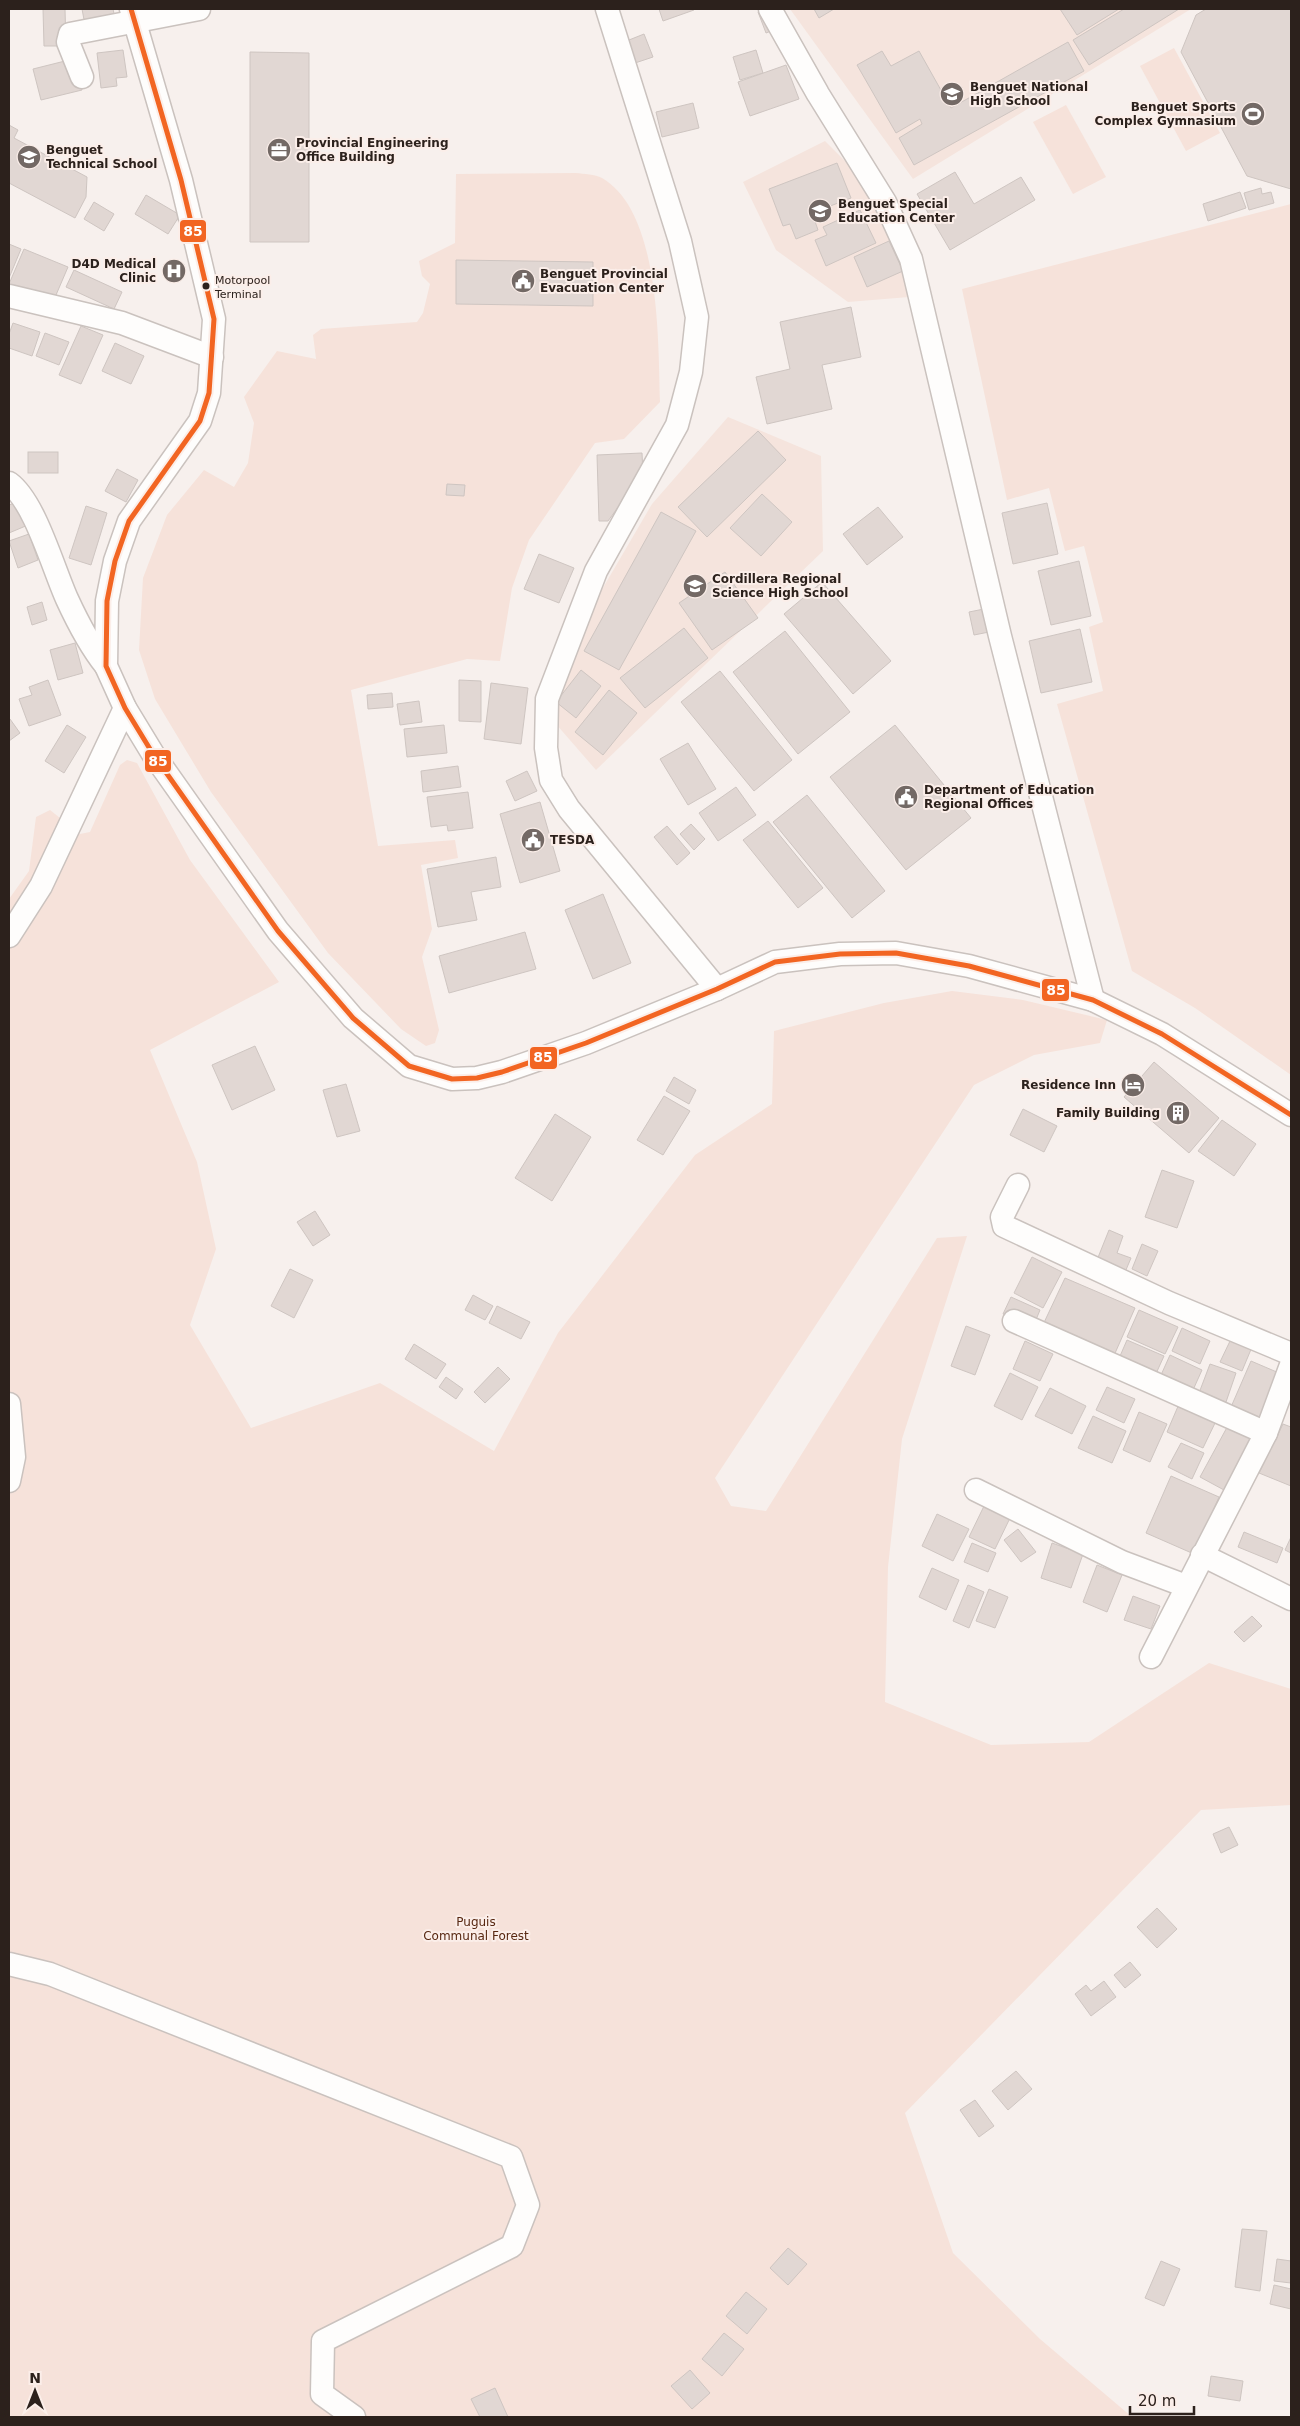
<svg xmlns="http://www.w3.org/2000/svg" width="1300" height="2426" font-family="'DejaVu Sans',sans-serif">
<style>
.built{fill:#f5e4dd}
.green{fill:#f6e2da}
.building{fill:#e1d7d3;stroke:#cec5c1}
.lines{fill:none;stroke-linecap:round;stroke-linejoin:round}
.street-casing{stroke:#cac2be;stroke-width:25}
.street{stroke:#fefdfc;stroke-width:22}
.bus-1-casing{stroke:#fbeee9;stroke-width:9}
.bus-1{stroke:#f26522;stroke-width:5}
.bus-dot{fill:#2c211c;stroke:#fbeee9;stroke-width:2}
.labels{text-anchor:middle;stroke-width:4;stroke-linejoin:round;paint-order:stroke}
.bus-label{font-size:11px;fill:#2c211c;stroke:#fbeee9;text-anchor:start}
.poi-label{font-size:12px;font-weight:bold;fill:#2c211c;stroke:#fbeee9;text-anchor:start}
.park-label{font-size:12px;fill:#582812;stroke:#fbeee9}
.line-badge{stroke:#fbeee9;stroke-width:2}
.badge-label{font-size:14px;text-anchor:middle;font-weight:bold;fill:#fff}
</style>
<rect width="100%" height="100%" fill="#f7f0ed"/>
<g class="built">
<polygon points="790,9 1191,9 913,179"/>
<polygon points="825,141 863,179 903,240 909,297 848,302 776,250 743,182"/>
<polygon points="728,417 821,456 823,551 596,770 549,716 583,622 652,504"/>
</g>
<g class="green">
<polygon points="1174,48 1220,133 1186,151 1140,66"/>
<polygon points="1066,105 1106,177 1073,194 1033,122"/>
<path d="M576 173C584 174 595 174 602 178 661 212 658 342 660 402L624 439 595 443 529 540 512 588 500 661 467 659 351 690 378 846 455 840 458 858 421 865 432 929 422 957 439 1030 435 1043 426 1046 401 1029 328 953 211 792 155 699 139 650 143 578 167 515 204 470 234 487 248 463 254 423 244 397 277 351 316 359 313 335 321 329 417 322 423 313 430 284 422 276 419 261 455 243 456 174Z"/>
<polygon points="1291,204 1291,1075 1195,1008 1132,971 1057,704 1103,691 1089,627 1103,622 1084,546 1065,551 1049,488 1007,500 962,289"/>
<polygon points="127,760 137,763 190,860 279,982 150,1050 197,1162 216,1249 190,1325 251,1428 380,1383 494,1451 558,1333 695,1155 772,1104 774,1031 884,1003 952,991 1023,1000 1107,1020 1100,1043 1034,1055 974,1085 715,1478 731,1506 766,1511 937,1238 967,1236 902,1439 888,1567 885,1702 991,1745 1089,1742 1209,1663 1291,1689 1291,1805 1201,1810 905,2113 953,2253 1040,2339 1132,2417 9,2417 9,899 29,871 36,817 50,810 80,834 90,832 120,765"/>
</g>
<g class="building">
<polygon points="43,9 65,9 66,46 44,46"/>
<polygon points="82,9 113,9 115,18 85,25"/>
<polygon points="659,9 693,9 694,10 663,21"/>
<polygon points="768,9 776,29 766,33 758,12"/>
<polygon points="814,9 834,9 819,18"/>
<polygon points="1060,9 1119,9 1077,35"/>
<polygon points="1124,9 1179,9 1089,65 1073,40"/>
<polygon points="1206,9 1291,9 1291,189 1247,176 1181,52 1196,15"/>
<polygon points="644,34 653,57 632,64 624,42"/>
<polygon points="1068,42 1084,71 914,165 899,138 922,124 920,119 896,133 857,65 882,51 891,66 919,51 951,108"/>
<polygon points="123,50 127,77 116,78 117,86 101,88 97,53"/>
<polygon points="756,50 763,73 740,80 733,57"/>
<polygon points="250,52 309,53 309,242 250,242"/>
<polygon points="65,61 77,67 82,90 41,100 33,69"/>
<polygon points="786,65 799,99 750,116 738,82"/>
<polygon points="693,103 699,128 662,137 656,112"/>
<polygon points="9,125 18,130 14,138 87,177 86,197 75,218 9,183"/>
<polygon points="837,163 851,198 812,213 818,230 796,239 790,224 783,226 769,189"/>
<polygon points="955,172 974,204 1021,177 1035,200 950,250 917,194"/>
<polygon points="1261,188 1262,194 1271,192 1274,203 1249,210 1244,193"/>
<polygon points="1240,192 1246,208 1208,221 1203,204"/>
<polygon points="146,195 180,215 168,234 135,214"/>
<polygon points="94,202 114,214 104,231 84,219"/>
<polygon points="860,210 876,243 826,266 815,240 827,235 823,227"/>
<polygon points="889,241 903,271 867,287 854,257"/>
<polygon points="9,244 21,249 9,278"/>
<polygon points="24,249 68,267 53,302 9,284"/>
<polygon points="456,260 593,262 593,306 456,304"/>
<polygon points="74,270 122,292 114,309 66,287"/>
<polygon points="851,307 861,357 822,365 832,409 767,424 756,377 790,369 780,322"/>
<polygon points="13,323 40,332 32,356 9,348 9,334"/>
<polygon points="81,326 103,335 81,384 59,375"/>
<polygon points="45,333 69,342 59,365 36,356"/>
<polygon points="115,343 144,356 131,384 102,371"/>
<polygon points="758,431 786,460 707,537 678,507"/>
<rect x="28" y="452" width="30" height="21"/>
<polygon points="642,453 643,473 608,521 599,521 597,455"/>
<polygon points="117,469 138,480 126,502 105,491"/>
<polygon points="447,484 465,485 464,496 446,495"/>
<polygon points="762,494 792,522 761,556 730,528"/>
<polygon points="18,502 28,525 9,533 9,505"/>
<polygon points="1047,503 1058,554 1013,564 1002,513"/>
<polygon points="86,506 107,513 91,565 69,558"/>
<polygon points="878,507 903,537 867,565 843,534"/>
<polygon points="661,512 696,531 619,670 584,651"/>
<polygon points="29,534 38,560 18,568 9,541"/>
<polygon points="539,554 574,568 559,603 524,589"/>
<polygon points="1079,561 1091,616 1051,625 1038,571"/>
<polygon points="725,572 758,618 712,650 679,603"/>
<polygon points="822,582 891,661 853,694 784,614"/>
<polygon points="42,602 47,620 32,625 27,607"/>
<polygon points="989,608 994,631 974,635 969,612"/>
<polygon points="684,628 708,658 645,708 620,678"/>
<polygon points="1080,629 1092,682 1041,693 1029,641"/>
<polygon points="785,631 850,712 798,754 733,672"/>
<polygon points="75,643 83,673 58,680 50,650"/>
<polygon points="581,670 601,686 576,718 556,702"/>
<polygon points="720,671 792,760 754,791 681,702"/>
<polygon points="48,680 61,715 29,726 19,699 32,695 29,687"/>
<polygon points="459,680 481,681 481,722 459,721"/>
<polygon points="491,683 528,688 521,744 484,739"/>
<polygon points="609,690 637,713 603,755 575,732"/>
<polygon points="392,693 393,707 368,709 367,695"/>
<polygon points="419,701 422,722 400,725 397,704"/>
<polygon points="10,719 20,733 9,741 9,720"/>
<polygon points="67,725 86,737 64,773 45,761"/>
<polygon points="444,725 447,753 407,757 404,729"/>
<polygon points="895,725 971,818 906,870 830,777"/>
<polygon points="688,743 716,789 688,805 660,759"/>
<polygon points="458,766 461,787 423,792 421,771"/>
<polygon points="527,771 537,791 515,801 506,781"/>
<polygon points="736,787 756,815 718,841 699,813"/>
<polygon points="468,792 473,828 448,831 447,825 431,827 427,797"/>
<polygon points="807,795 885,891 852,918 773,822"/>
<polygon points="540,802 560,871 520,883 500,814"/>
<polygon points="768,821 823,888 798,908 743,840"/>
<polygon points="691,824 705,839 694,850 680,834"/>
<polygon points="667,826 690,853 677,865 654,837"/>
<polygon points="496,857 501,887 471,892 477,920 438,927 427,869"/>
<polygon points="603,894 631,963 593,979 565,910"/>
<polygon points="525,932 536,969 449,993 439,956"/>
<polygon points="255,1046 275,1090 232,1110 212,1065"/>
<polygon points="1154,1062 1219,1118 1189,1153 1124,1097"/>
<polygon points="674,1077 696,1090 689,1104 666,1091"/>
<polygon points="346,1084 360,1131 337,1137 323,1090"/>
<polygon points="664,1096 690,1111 663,1155 637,1140"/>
<polygon points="1023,1109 1057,1126 1044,1152 1010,1135"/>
<polygon points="555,1114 591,1137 552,1201 515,1178"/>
<polygon points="1222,1120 1256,1144 1234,1176 1198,1151"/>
<polygon points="1162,1170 1194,1181 1177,1228 1145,1217"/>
<polygon points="315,1211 330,1235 313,1246 297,1222"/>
<polygon points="1109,1230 1123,1236 1117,1253 1131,1258 1123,1277 1095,1265"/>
<polygon points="1142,1244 1158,1251 1147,1276 1132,1269"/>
<polygon points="1032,1257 1062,1272 1043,1308 1014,1293"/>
<polygon points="290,1269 313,1280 294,1318 271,1306"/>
<polygon points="1065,1278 1135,1308 1112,1360 1041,1329"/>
<polygon points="473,1295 493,1306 485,1320 465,1310"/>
<polygon points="1011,1297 1040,1310 1033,1327 1003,1314"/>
<polygon points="497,1306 530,1322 521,1339 489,1323"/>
<polygon points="1139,1310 1178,1327 1165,1354 1127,1337"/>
<polygon points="966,1326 990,1335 975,1375 951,1366"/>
<polygon points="1182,1328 1210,1341 1200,1364 1172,1351"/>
<polygon points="1231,1339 1252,1347 1242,1371 1220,1362"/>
<polygon points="1127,1340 1164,1356 1154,1378 1117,1363"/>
<polygon points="1025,1341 1053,1354 1040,1381 1013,1369"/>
<polygon points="414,1344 446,1364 436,1379 405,1359"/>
<polygon points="1170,1355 1202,1370 1193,1390 1161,1375"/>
<polygon points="1251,1361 1279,1373 1259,1419 1231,1407"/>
<polygon points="1210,1364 1236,1373 1226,1402 1199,1393"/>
<polygon points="498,1367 510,1379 485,1403 474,1392"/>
<polygon points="1010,1373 1038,1387 1022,1420 994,1406"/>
<polygon points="446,1377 463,1389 456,1399 439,1387"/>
<polygon points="1107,1387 1135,1399 1124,1423 1096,1410"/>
<polygon points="1050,1388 1086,1406 1072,1434 1035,1416"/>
<polygon points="1179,1404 1216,1421 1203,1448 1167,1432"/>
<polygon points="1139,1412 1167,1424 1150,1462 1123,1450"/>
<polygon points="1093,1416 1126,1431 1112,1463 1078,1448"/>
<polygon points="1231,1420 1256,1432 1224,1490 1200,1477"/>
<polygon points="1283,1424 1291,1427 1291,1486 1259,1473"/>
<polygon points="1181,1443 1204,1453 1192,1479 1168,1467"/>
<polygon points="1171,1476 1219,1497 1194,1554 1146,1533"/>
<polygon points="985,1504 1011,1516 995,1549 969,1537"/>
<polygon points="937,1514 969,1529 953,1561 922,1546"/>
<polygon points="1018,1529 1036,1552 1021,1562 1004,1540"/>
<polygon points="1244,1532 1283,1548 1277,1563 1238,1547"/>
<polygon points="1291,1537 1291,1553 1285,1550"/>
<polygon points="972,1543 996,1553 988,1572 964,1562"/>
<polygon points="1052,1543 1083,1554 1071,1588 1041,1578"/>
<polygon points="1097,1565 1122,1575 1107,1612 1083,1602"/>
<polygon points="932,1568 959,1580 946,1610 919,1597"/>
<polygon points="968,1585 984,1592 969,1628 953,1621"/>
<polygon points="989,1589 1008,1597 995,1628 976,1621"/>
<polygon points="1133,1596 1160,1606 1151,1629 1124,1620"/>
<polygon points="1252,1616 1262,1626 1244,1642 1234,1632"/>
<polygon points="1229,1827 1238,1845 1221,1853 1213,1834"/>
<polygon points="1157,1908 1177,1929 1157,1948 1137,1927"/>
<polygon points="1130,1962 1141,1975 1125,1988 1114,1975"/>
<polygon points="1104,1981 1116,1997 1091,2016 1075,1994 1086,1985 1091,1991"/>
<polygon points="1016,2071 1032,2089 1008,2110 992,2091"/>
<polygon points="975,2100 994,2126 979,2137 960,2110"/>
<polygon points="1242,2229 1267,2231 1260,2291 1235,2287"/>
<polygon points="788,2248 807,2264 788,2285 770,2268"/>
<polygon points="1277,2259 1291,2261 1291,2283 1274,2281"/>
<polygon points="1161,2261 1180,2269 1164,2306 1145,2298"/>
<polygon points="1274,2285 1291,2289 1291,2309 1270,2304"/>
<polygon points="746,2292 767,2309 747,2334 726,2316"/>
<polygon points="724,2333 744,2349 722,2376 702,2359"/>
<polygon points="690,2370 710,2393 692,2409 671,2386"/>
<polygon points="1211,2376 1243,2381 1240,2401 1208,2396"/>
<polygon points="495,2388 508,2417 480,2417 471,2399"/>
</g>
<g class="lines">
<g class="street-casing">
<g id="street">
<polyline points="131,9 181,180 214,319 209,393 200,421 129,521 115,561 107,601 106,666 125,708 153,754 278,931 353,1018 409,1066 452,1079 477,1078 502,1072 586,1043 717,989 775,962 840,954 896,953 969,966 1093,1000 1162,1034 1291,1115"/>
<polyline points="607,9 680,241 697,317 691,372 677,425 596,571 547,699 546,748 551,780 569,809 717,989"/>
<polyline points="770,9 818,94 885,202 911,259 1000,636 1093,1000"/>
<polyline points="82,77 68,42 70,34 199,9"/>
<polyline points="9,296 122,323 212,357"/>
<path d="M9 483C35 502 53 568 67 599 78 623 90 646 106 666"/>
<polyline points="9,936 41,886 125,708"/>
<polyline points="1018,1185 1002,1217 1004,1226 1169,1303 1291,1354"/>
<polyline points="1014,1321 1266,1433"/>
<polyline points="9,1404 14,1457 9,1481"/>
<polyline points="976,1490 1122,1562 1186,1586"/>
<polyline points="1202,1555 1291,1599"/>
<polyline points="1151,1657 1266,1433 1291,1365"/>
<polyline points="9,1964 50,1974 511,2157 528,2205 512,2246 323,2341 322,2394 354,2417"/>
</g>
</g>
<use href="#street" class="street"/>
<g class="bus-1-casing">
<polyline id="bus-1" points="131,9 181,180 214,319 209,393 200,421 129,521 115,561 107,601 106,666 125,708 153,754 278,931 353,1018 409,1066 452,1079 477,1078 502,1072 586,1043 717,989 775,962 840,954 896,953 969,966 1093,1000 1162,1034 1291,1115"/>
</g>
<use href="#bus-1" class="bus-1"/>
</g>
<defs>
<g id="school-disc" transform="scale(1.25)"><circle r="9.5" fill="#736965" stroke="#fbeee9"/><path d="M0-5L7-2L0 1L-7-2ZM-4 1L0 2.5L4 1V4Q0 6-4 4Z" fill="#fff"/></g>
<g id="stadium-disc" transform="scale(1.25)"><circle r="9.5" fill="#736965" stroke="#fbeee9"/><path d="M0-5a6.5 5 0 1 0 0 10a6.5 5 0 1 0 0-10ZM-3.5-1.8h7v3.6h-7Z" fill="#fff"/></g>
<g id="office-disc" transform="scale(1.25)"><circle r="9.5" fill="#736965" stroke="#fbeee9"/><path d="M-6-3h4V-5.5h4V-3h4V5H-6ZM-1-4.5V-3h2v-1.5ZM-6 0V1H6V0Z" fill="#fff"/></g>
<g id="hospital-disc" transform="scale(1.25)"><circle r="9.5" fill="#736965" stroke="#fbeee9"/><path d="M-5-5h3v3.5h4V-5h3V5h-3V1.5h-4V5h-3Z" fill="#fff"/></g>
<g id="civic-disc" transform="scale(1.25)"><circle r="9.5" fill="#736965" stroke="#fbeee9"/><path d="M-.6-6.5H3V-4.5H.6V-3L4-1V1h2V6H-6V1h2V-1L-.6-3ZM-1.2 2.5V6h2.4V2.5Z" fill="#fff"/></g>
<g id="hotel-disc" transform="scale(1.25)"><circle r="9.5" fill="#736965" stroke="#fbeee9"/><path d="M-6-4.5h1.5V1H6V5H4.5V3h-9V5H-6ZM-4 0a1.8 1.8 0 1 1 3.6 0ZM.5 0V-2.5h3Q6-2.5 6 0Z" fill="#fff"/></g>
<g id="building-disc" transform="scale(1.25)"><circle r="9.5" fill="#736965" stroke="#fbeee9"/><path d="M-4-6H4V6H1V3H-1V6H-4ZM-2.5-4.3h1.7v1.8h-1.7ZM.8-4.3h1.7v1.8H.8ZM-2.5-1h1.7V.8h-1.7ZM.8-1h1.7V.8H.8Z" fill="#fff"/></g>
</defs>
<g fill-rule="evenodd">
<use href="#school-disc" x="952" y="94"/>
<use href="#stadium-disc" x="1253" y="114"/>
<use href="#office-disc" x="279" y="150"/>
<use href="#school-disc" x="29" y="157"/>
<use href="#school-disc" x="820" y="211"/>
<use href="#hospital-disc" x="174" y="271"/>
<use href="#civic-disc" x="523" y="281"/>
<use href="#school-disc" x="695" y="586"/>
<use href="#civic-disc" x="906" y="797"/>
<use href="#civic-disc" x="533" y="840"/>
<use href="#hotel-disc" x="1133" y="1085"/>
<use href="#building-disc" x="1178" y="1113"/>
</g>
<circle class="bus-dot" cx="206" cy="286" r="4.5"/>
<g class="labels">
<g class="bus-label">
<text x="215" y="284">Motorpool<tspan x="215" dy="14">Terminal</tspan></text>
</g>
<g class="poi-label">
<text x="970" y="91">Benguet National<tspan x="970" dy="14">High School</tspan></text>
<text x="1236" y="111" text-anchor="end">Benguet Sports<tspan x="1236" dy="14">Complex Gymnasium</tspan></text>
<text x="296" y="147">Provincial Engineering<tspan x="296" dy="14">Office Building</tspan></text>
<text x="46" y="154">Benguet<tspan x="46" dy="14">Technical School</tspan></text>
<text x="838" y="208">Benguet Special<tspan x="838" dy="14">Education Center</tspan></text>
<text x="156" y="268" text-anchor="end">D4D Medical<tspan x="156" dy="14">Clinic</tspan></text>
<text x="540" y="278">Benguet Provincial<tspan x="540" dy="14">Evacuation Center</tspan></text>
<text x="712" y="583">Cordillera Regional<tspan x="712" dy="14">Science High School</tspan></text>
<text x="924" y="794">Department of Education<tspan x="924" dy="14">Regional Offices</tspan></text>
<text x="550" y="844">TESDA</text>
<text x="1116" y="1089" text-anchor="end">Residence Inn</text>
<text x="1160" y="1117" text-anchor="end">Family Building</text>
</g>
<g class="park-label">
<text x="476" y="1926">Puguis<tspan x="476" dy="14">Communal Forest</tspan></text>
</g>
</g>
<g class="line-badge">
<rect x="179" y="219" width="28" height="24" rx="5" fill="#f26522"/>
<rect x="144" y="749" width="28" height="24" rx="5" fill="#f26522"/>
<rect x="1041" y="978" width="29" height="24" rx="5" fill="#f26522"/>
<rect x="529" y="1046" width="29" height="24" rx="5" fill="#f26522"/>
</g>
<g class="badge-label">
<text x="193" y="236">85</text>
<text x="158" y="766">85</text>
<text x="1056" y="995">85</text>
<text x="543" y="1062">85</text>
</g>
<rect width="1300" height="2426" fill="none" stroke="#2c211c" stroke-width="20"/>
<g transform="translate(35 2391)" stroke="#fbeee9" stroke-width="4" paint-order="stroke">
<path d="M0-4L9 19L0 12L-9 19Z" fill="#2c211c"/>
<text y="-8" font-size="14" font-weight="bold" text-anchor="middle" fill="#2c211c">N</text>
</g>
<path d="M1130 2406v8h64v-8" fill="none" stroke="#2c211c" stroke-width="2.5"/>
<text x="1138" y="2406" font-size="15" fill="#2c211c" stroke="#fbeee9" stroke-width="4" paint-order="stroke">20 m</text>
</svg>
